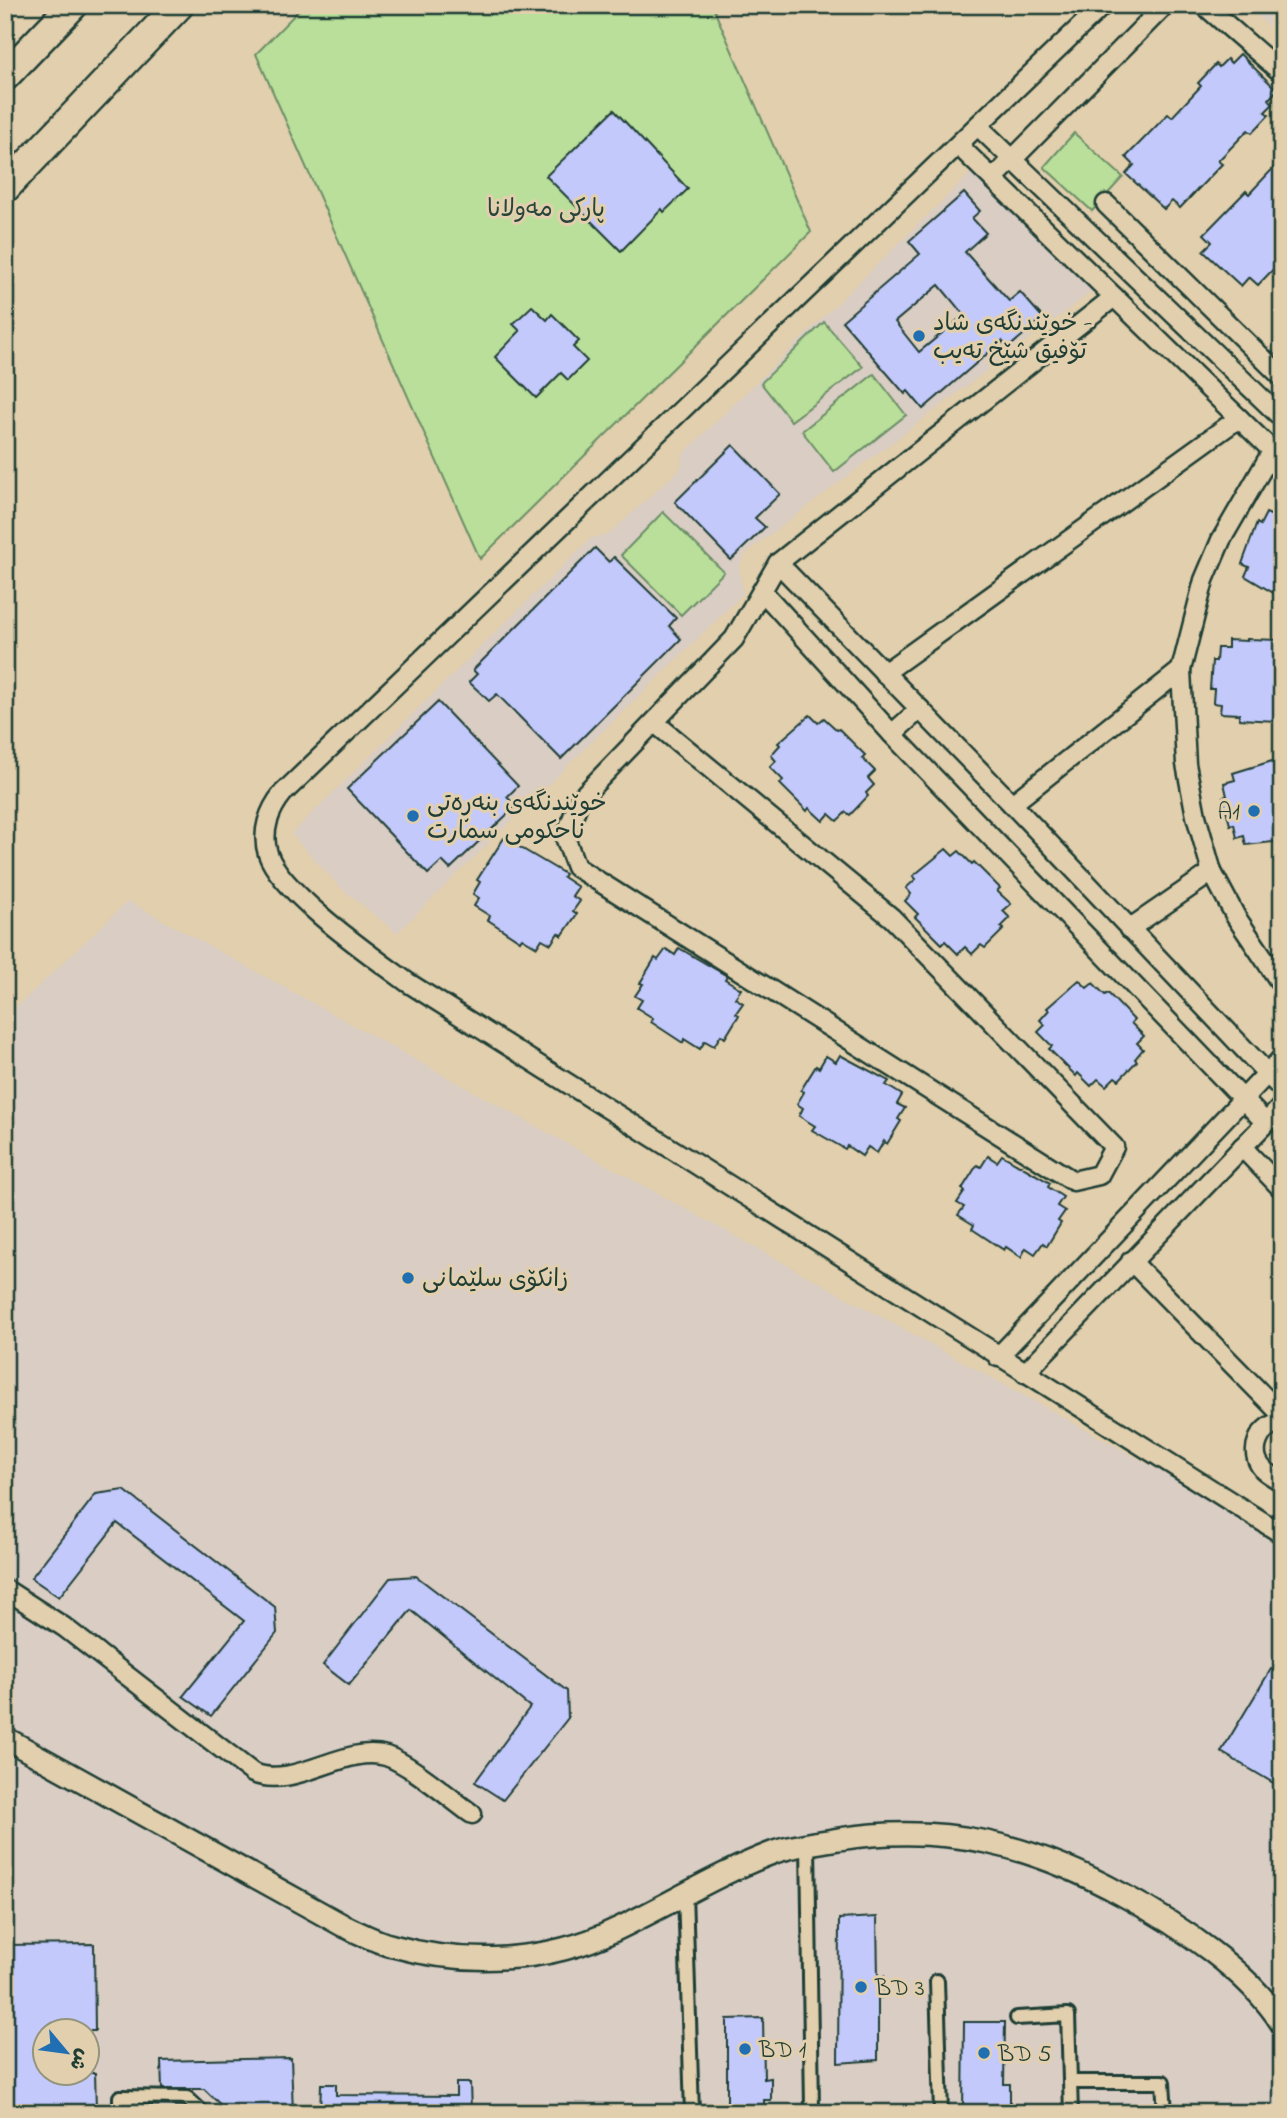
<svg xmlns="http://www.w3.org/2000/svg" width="1287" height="2118" font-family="'Indie Flower','Playpen Sans Arabic',sans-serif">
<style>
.built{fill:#d9cdc4;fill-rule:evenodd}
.green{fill:#b9df9a;stroke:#6c8e67;stroke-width:2}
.building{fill:#c3c9fb;stroke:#1f3d34;stroke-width:2;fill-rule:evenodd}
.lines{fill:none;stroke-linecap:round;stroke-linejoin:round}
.pedestrian-casing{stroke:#1f3d34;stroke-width:18}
.minor-casing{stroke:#1f3d34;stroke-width:23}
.tertiary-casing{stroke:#1f3d34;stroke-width:26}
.trunk-casing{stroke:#1f3d34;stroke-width:33}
.pedestrian{stroke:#e2cfad;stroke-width:12}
.minor{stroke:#e2cfad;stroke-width:18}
.tertiary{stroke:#e2cfad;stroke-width:21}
.trunk{stroke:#e2cfad;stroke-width:28}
.poi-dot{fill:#1f6fb2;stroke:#e2cfad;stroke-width:2.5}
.labels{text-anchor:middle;stroke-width:6;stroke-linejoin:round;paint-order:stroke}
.park-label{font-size:24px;fill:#274539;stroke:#e2cfad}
.poi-label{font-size:24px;fill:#1f3d34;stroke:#e2cfad;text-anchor:start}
</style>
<rect width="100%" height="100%" fill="#e2cfad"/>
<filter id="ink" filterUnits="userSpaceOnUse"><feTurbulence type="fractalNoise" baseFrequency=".0143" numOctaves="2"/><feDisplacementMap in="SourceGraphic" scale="14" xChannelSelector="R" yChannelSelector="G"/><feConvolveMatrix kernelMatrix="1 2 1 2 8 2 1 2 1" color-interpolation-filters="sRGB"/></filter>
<g filter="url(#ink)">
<g class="built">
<polygon points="1247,5 1282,5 1282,34 1279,37"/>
<polygon points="975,169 1094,290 747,552 739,567 743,594 397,933 339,886 291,834 591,538 608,535 680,469 684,453"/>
<path d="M128 901 1282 1538V2113H5V1018ZM46 2030H88V2072H46Z"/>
</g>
<g class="green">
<polygon points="304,5 712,5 811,232 480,559 256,54"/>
<polygon points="1074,133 1123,177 1092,211 1044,167"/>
<polygon points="824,322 863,367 791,421 761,383"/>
<polygon points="874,374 906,415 834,472 802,431"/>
<polygon points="663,512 724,572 681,615 621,555"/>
</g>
<g class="building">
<polygon points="1240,54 1277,90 1269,99 1273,104 1265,112 1269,115 1252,133 1248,130 1218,161 1222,164 1180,208 1172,201 1164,209 1126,174 1134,165 1126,157 1168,114 1172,117 1201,86 1198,83 1216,64 1219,67 1227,59 1231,63"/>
<polygon points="614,110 688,189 664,212 662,209 621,251 546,176"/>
<polygon points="1282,159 1282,260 1258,285 1249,277 1241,286 1203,251 1212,242 1204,234 1246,191 1249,194"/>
<path d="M964 193 980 211 972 218 986 233 965 252 1009 301 1020 292 1043 318 1008 348 1002 341 923 409 908 391 905 394 842 321 920 254 909 241ZM939 285 964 315 919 352 895 322Z"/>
<polygon points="532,306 547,320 552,314 579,341 573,347 587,361 568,380 561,373 536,398 495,357 520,331 513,324"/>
<polygon points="733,445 780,494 755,518 765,527 731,560 675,502"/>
<polygon points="1266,513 1282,520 1282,598 1245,576 1249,567 1242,564 1257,523 1260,525"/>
<polygon points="595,548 609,562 614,557 676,618 669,626 681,639 561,759 497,694 489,701 469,682 477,674 473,670"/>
<polygon points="1247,639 1282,640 1282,718 1277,717 1277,721 1239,719 1239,714 1220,713 1221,704 1213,703 1214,689 1210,689 1212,661 1216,661 1217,648 1228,648 1228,640 1247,641"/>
<polygon points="438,702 518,786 507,797 516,806 450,869 442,861 428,874 347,789"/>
<polygon points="810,715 818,723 824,718 837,730 839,729 865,755 862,758 875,771 868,778 874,785 866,793 868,796 850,815 846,812 837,821 829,814 823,821 809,808 807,811 780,784 783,780 770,767 776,761 771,755 780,745 778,743"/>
<polygon points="1282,758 1282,841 1246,845 1244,836 1237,838 1234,824 1230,825 1223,797 1227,796 1224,783 1235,780 1233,773"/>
<polygon points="504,838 565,874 563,877 578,887 572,896 580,901 573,911 577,914 562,936 558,933 551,944 542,939 537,947 522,938 520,941 488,920 490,916 474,906 479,898 473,894 480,882 477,880"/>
<polygon points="946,849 953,856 959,851 972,864 974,862 1000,888 997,891 1011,904 1003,911 1010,918 1001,927 1004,929 985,948 981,945 972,954 965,947 958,954 945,941 942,944 915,917 918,914 905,901 911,894 906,888 916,879 913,876"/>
<polygon points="679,948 727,976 725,979 741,989 735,998 743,1003 736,1013 739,1015 725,1038 721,1035 714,1046 705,1041 700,1049 684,1039 683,1043 651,1022 653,1018 637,1008 642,1000 635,996 643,984 640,983 655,958 658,960 666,949 675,955"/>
<polygon points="1079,980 1087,988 1093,983 1105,995 1108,993 1134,1020 1131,1023 1144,1036 1137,1043 1143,1049 1135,1059 1137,1061 1119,1080 1115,1077 1106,1086 1098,1079 1091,1086 1078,1073 1076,1076 1049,1049 1052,1046 1038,1032 1045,1025 1040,1020 1049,1010 1047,1008"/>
<polygon points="840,1055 889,1081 886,1085 902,1095 897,1104 905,1108 898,1119 901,1121 887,1144 884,1141 877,1153 868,1147 862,1156 847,1146 845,1149 812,1130 815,1126 799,1116 803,1108 797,1104 804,1092 801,1090 816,1066 819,1068 826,1056 836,1062"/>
<polygon points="1002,1155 1050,1183 1048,1187 1063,1197 1057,1206 1065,1211 1058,1221 1061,1223 1047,1246 1043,1243 1035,1254 1026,1248 1021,1257 1006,1247 1004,1250 972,1229 974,1225 958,1215 964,1207 957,1203 965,1191 962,1189 977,1165 981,1167 988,1156 997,1162"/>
<polygon points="124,1490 275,1607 277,1633 211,1716 183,1696 244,1621 117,1523 59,1597 31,1578 96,1494"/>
<polygon points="416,1576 567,1691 568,1718 503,1800 475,1782 530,1707 411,1610 349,1685 323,1665 390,1578"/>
<polygon points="1271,1669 1282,1675 1282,1788 1221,1752"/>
<polygon points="877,1917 878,1977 884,1976 884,1997 878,1998 878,2060 838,2063 839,1919"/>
<polygon points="94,1944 95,2031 46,2031 46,2073 95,2073 96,2108 79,2108 80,2113 5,2113 5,1945"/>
<polygon points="763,2018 764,2079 771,2078 771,2100 764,2100 764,2113 727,2113 727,2019"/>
<polygon points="964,2022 1005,2022 1004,2084 1010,2084 1010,2105 1003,2105 1003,2113 963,2113"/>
<polygon points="291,2058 293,2113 229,2113 204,2089 162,2089 161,2061"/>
<polygon points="456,2083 470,2083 471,2113 320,2113 321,2084 336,2084 336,2095 456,2096"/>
</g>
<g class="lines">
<g class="pedestrian-casing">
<g id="pedestrian">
<polyline points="808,1844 812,2108 817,2113"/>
<polyline points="685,1893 692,2113"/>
<polyline points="937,1981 941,2113"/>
<polyline points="1017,2018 1068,2015 1071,2113"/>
<polyline points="1070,2082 1163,2082 1165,2113"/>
<polyline points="120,2113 120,2097 187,2098 203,2113"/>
</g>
</g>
<g class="minor-casing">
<g id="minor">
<path d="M1103 5 283 793C269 810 261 832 268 854 281 893 372 956 407 982L1282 1534"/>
<polyline points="1204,5 1282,73"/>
<polyline points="979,127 1282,418"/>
<polyline points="960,147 1282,460"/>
<polyline points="993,179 1165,5"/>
<polyline points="1106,204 1282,377"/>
<polyline points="1273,450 1221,540 1204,580 1181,670 1186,764 1196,816 1212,872 1236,917 1282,985"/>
<polyline points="778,563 1012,804 1282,1089"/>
<polyline points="762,591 892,734 1265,1122"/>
<polyline points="884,673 1239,418"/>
<polyline points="655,723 892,918 1114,1147 1099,1175 1073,1181 576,867 565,837 580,799 734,639 778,563 1114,297"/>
<polyline points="892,734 920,709"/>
<polyline points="1012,804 1181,670"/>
<polyline points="1129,929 1212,872"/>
<polyline points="1242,1147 1282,1189"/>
<polyline points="1131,1261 1282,1415"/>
<polyline points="998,1357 1282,1058"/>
<polyline points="1025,1373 1282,1106"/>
<path d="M1282 1422C1260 1424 1247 1452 1263 1469 1268 1474 1276 1478 1282 1482"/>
<path d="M5 1589 64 1627 253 1773C295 1790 345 1744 386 1756 409 1763 451 1799 472 1814"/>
</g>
</g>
<g class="tertiary-casing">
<path id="tertiary" d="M5 1738 344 1926C360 1933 376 1942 393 1946 465 1966 548 1963 615 1930 668 1905 717 1874 772 1853 793 1845 817 1843 839 1839 944 1823 1031 1844 1123 1895 1177 1924 1249 1971 1282 2024"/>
</g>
<g class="trunk-casing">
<g id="trunk">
<polyline points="5,76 73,5"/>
<polyline points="5,188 179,5"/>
</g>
</g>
<use href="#pedestrian" class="pedestrian"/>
<use href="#minor" class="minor"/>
<use href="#tertiary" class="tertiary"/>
<use href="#trunk" class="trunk"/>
</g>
</g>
<g class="poi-dot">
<circle cx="919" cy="336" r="7"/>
<circle cx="1254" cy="811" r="7"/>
<circle cx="413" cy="816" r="7"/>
<circle cx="408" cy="1278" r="7"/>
<circle cx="861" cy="1987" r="7"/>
<circle cx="745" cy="2049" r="7"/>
<circle cx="984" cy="2053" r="7"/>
</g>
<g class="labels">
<g class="park-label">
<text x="546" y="216">پارکی مەولانا</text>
</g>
<g class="poi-label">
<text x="933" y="330">خوێندنگەی شاد -<tspan x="933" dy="28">تۆفیق شێخ تەیب</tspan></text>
<text x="427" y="810">خوێندنگەی بنەڕەتی<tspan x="427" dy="28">ناحکومی سمارت</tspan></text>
<text x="1240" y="819" text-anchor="end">A1</text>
<text x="422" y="1286">زانکۆی سلێمانی</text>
<text x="875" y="1995">BD 3</text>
<text x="759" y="2057">BD 1</text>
<text x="998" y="2061">BD 5</text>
</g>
</g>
<rect width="1287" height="2118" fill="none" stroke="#e2cfad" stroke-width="28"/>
<rect x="14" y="14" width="1259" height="2090" fill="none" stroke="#1f3d34" stroke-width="2.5" filter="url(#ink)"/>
<g transform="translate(66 2052) rotate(119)"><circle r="33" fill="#e2cfad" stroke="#94957d" stroke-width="2"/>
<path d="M0-5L12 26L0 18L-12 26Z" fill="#1f6fb2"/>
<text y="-10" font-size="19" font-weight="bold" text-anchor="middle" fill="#1f3d34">ش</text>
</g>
</svg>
